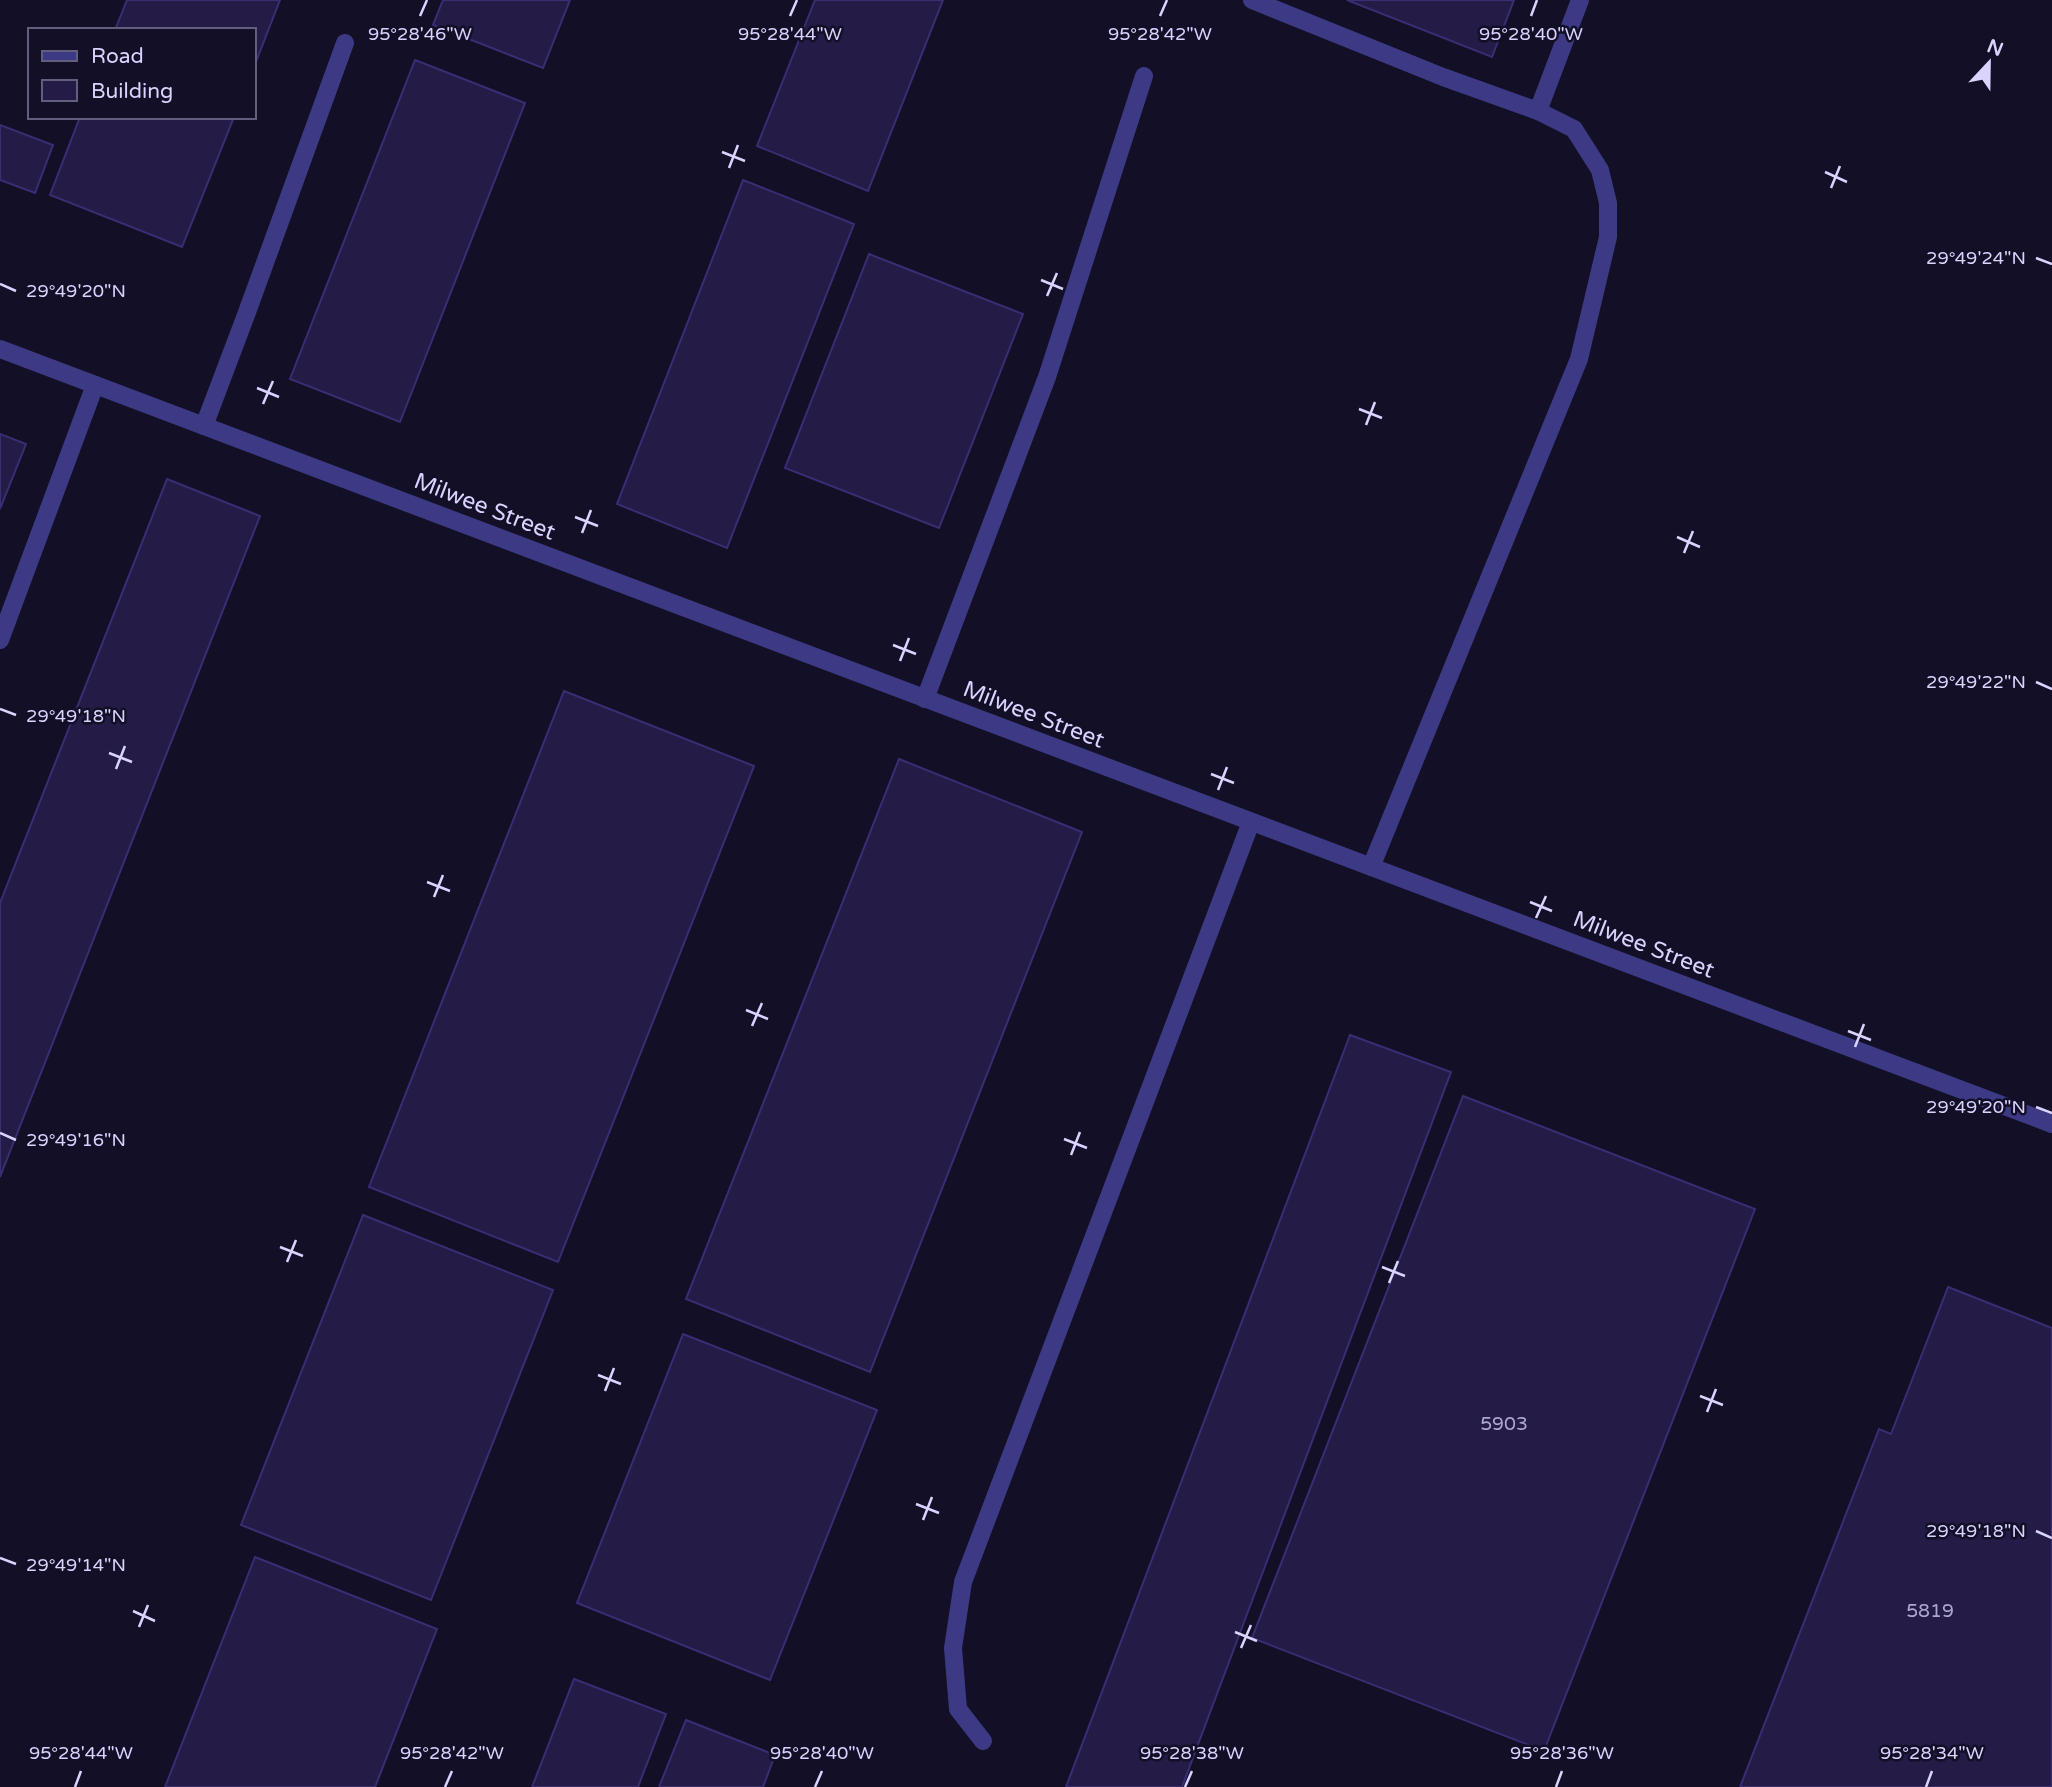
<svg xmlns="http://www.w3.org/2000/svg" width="2052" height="1787" font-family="'Varela Round',sans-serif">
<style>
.building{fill:#241b47;stroke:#3b2d73;stroke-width:2}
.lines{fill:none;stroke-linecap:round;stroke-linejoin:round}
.lane{stroke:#3d3a85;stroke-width:18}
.street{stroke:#3d3a85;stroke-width:18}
.ticks{fill:none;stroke:#d9d4ff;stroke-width:2.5}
.labels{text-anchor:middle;stroke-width:5;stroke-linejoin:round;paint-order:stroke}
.number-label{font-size:19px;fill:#aca6d1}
.street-label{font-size:23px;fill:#d9d4ff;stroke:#130f26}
.ticks-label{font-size:18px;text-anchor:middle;fill:#d9d4ff;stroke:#130f26;stroke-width:5;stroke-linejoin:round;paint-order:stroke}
</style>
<rect width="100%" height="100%" fill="#130f26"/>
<g class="building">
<polygon points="127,0 280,0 254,67 254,30 115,30"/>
<polygon points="443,0 570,0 543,68 433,25"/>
<polygon points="815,0 943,0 868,191 757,146"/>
<polygon points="1347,0 1514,0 1492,57"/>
<polygon points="415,60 525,103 400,422 290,379"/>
<polygon points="80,117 234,117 182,247 50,195"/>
<polygon points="0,125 53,145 35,193 0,180"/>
<polygon points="743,180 854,224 727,548 617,504"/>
<polygon points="869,254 1023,314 939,528 785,468"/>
<polygon points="0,434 26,444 0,509"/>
<polygon points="167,479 260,516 0,1177 0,903"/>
<polygon points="564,691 754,766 558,1262 369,1187"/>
<polygon points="899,759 1082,832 870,1372 686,1299"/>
<polygon points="1350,1035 1451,1072 1182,1787 1066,1787"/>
<polygon points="1463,1096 1755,1209 1544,1751 1252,1638"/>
<polygon points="363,1215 553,1290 431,1600 241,1525"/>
<polygon points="1948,1287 2052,1328 2052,1787 1740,1787 1879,1429 1891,1434"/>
<polygon points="683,1334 877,1410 770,1680 577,1603"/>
<polygon points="255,1557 437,1629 375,1787 165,1787"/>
<polygon points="574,1679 666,1714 638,1787 532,1787"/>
<polygon points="686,1720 775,1755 763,1787 659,1787"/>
</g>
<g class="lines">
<g class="lane">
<polyline points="1252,0 1443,77 1538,111 1574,129 1600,170 1608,203 1608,237 1579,359 1371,867"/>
<polyline points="1538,111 1580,0"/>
<polyline points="204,426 246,315 345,43"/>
<polyline points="0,640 95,385"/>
<polyline points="925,699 1047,377 1144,76"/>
<polyline points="983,1741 958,1709 953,1648 963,1582 1251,822"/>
</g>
<polyline class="street" points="0,349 2052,1124"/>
</g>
<path class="ticks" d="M420 16 427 0M790 16 797 0M1160 16 1167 0M1531 16 1537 0M722 152 745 161M729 168 738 145M1825 172 1847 182M1831 188 1840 166M2036 258 2052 264M1041 280 1063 289M0 284 16 291M1047 296 1057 273M257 388 279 397M263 404 273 381M1359 409 1382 418M1366 425 1375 402M575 517 598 526M582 533 591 510M1677 537 1700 547M1684 553 1693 531M893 645 916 654M900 661 909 638M2036 682 2052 689M0 709 16 715M109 753 132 762M116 769 125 746M1211 774 1234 783M1218 790 1227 767M427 882 450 891M434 897 443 875M1530 902 1552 911M1536 918 1546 896M746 1010 768 1019M752 1026 762 1003M1848 1031 1871 1040M1855 1047 1864 1024M2036 1107 2052 1113M0 1133 16 1140M1064 1139 1087 1148M1071 1155 1080 1132M280 1247 303 1256M287 1262 296 1240M1382 1267 1405 1276M1389 1283 1398 1261M598 1375 621 1384M605 1391 614 1368M1700 1396 1723 1405M1707 1412 1716 1389M916 1504 939 1513M923 1520 932 1497M2036 1531 2052 1538M0 1558 16 1564M133 1611 155 1621M139 1627 148 1605M1235 1632 1257 1641M1241 1648 1251 1625M75 1787 81 1771M445 1787 452 1771M815 1787 822 1771M1185 1787 1192 1771M1556 1787 1562 1771M1926 1787 1932 1771"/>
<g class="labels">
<g class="number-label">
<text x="1504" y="1430">5903</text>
<text x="1930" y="1617">5819</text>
</g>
<g class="street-label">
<text transform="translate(485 506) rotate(21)" y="8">Milwee Street</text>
<text transform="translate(1034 714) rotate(21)" y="8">Milwee Street</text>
<text transform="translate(1644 944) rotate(21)" y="8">Milwee Street</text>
</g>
</g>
<g class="ticks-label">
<text x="420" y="40">95°28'46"W</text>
<text x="790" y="40">95°28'44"W</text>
<text x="1160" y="40">95°28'42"W</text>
<text x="1531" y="40">95°28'40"W</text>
<text x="1976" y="264">29°49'24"N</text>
<text x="76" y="297">29°49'20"N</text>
<text x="1976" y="688">29°49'22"N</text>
<text x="76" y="722">29°49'18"N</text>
<text x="1976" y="1113">29°49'20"N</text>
<text x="76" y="1146">29°49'16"N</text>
<text x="1976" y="1537">29°49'18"N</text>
<text x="76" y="1571">29°49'14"N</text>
<text x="81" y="1759">95°28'44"W</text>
<text x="452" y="1759">95°28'42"W</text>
<text x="822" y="1759">95°28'40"W</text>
<text x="1192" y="1759">95°28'38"W</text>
<text x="1562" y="1759">95°28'36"W</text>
<text x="1932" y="1759">95°28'34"W</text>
</g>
<rect x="28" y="28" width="228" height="91" fill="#130f26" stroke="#625e7d" stroke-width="2"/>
<rect x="42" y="51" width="35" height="10" fill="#3d3a85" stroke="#625e7d" stroke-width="2"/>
<text x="91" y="63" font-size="21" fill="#d9d4ff">Road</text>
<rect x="42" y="80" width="35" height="21" fill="#241b47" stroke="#625e7d" stroke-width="2"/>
<text x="91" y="98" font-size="21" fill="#d9d4ff">Building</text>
<g transform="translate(1989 63) rotate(22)" stroke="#130f26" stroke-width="5" paint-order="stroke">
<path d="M0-5L12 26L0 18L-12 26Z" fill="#d9d4ff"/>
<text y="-10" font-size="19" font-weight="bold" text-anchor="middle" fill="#d9d4ff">N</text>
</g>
</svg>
